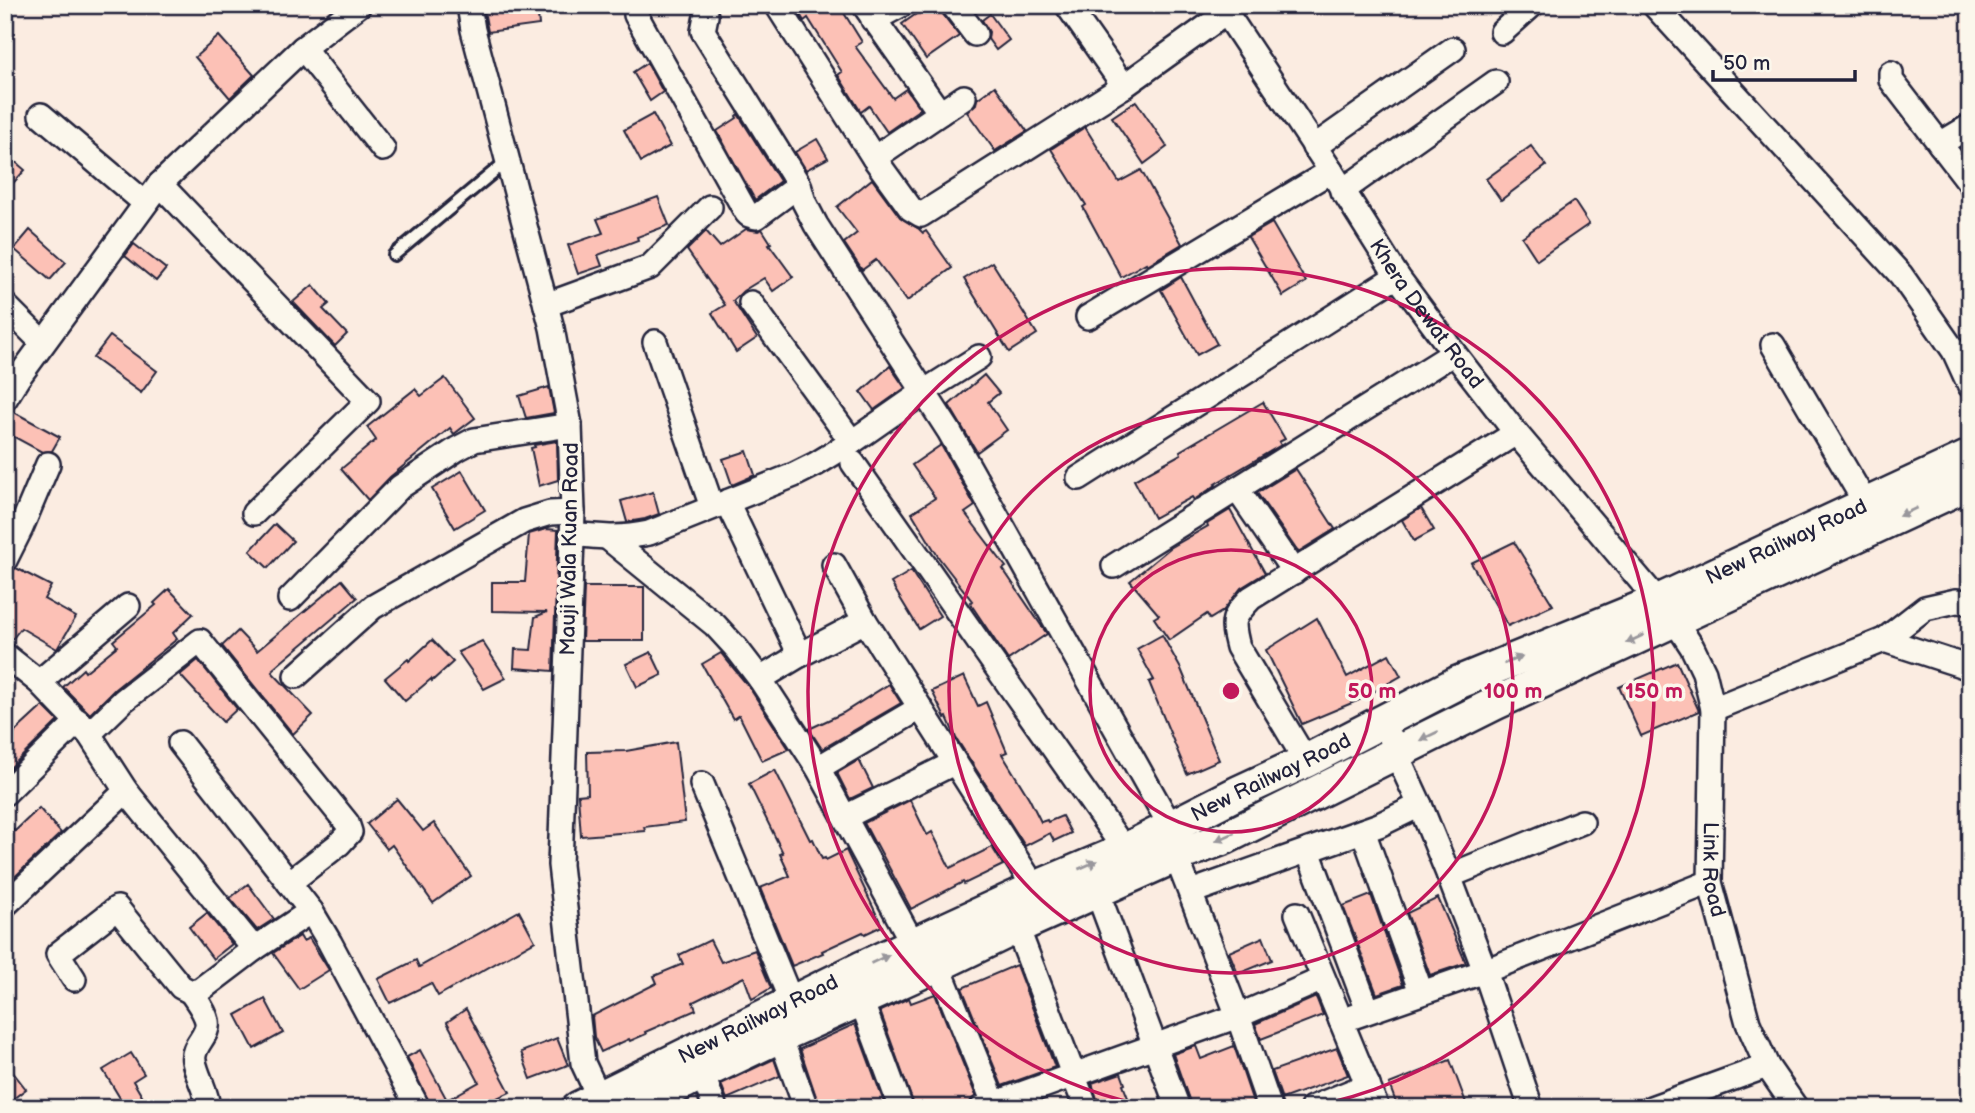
<svg xmlns="http://www.w3.org/2000/svg" width="1975" height="1113" font-family="'Balsamiq Sans',sans-serif">
<style>
.building{fill:#fcc1b6;stroke:#22223b;stroke-width:2}
.lines{fill:none;stroke-linecap:round;stroke-linejoin:round}
.lane-casing{stroke:#22223b;stroke-width:16}
.street-casing{stroke:#22223b;stroke-width:28}
.secondary-casing{stroke:#22223b;stroke-width:37}
.lane{stroke:#fbf7ec;stroke-width:10}
.street{stroke:#fbf7ec;stroke-width:23}
.secondary{stroke:#fbf7ec;stroke-width:32}
.oneway{fill:#99979c}
.ring{fill:none;stroke:#c2185b;stroke-width:3.5}
.labels{text-anchor:middle;stroke-width:7;stroke-linejoin:round;paint-order:stroke}
.street-label{font-size:21px;fill:#22223b;stroke:#fbf7ec}
.centre{fill:#c2185b;stroke:#fbf7ec;stroke-width:3.5}
.ring-label{font-size:21px;text-anchor:middle;font-weight:bold;fill:#c2185b;stroke:#fbf7ec;stroke-width:7;stroke-linejoin:round;paint-order:stroke}
</style>
<rect width="100%" height="100%" fill="#fbece1"/>
<filter id="ink" filterUnits="userSpaceOnUse"><feTurbulence type="fractalNoise" baseFrequency=".0143" numOctaves="2"/><feDisplacementMap in="SourceGraphic" scale="14" xChannelSelector="R" yChannelSelector="G"/><feConvolveMatrix kernelMatrix="1 2 1 2 8 2 1 2 1" color-interpolation-filters="sRGB"/></filter>
<g filter="url(#ink)">
<g class="building">
<polygon points="483,5 537,5 539,25 488,32"/>
<polygon points="794,5 839,5 862,42 855,46 893,98 906,89 920,109 887,132 869,106 861,112 838,75 842,72 808,18 804,21"/>
<polygon points="929,5 939,5 942,13 959,36 926,59 902,24"/>
<polygon points="990,14 1009,40 996,50 988,39 989,32 982,20"/>
<polygon points="219,36 254,75 230,98 195,57"/>
<polygon points="647,63 663,92 650,101 633,72"/>
<polygon points="995,86 1027,131 995,151 967,112 976,104 977,99"/>
<polygon points="1136,101 1167,147 1144,164 1112,117"/>
<polygon points="653,114 670,146 641,162 624,130"/>
<polygon points="738,114 780,181 755,200 717,131 737,118 736,116"/>
<polygon points="1085,127 1119,182 1141,170 1182,244 1147,265 1146,263 1121,277 1083,207 1086,205 1051,149"/>
<polygon points="817,139 828,158 806,170 795,152"/>
<polygon points="1531,146 1546,166 1501,200 1486,179"/>
<polygon points="5,153 25,170 5,192"/>
<polygon points="872,179 900,217 919,229 923,233 926,231 952,268 907,301 876,260 862,270 844,243 857,233 837,207"/>
<polygon points="658,197 669,225 637,237 638,240 598,255 602,266 578,274 568,245 603,233 597,219"/>
<polygon points="1574,201 1589,224 1537,260 1522,237"/>
<polygon points="1272,223 1306,282 1283,296 1248,237"/>
<polygon points="746,229 758,231 762,229 771,243 769,244 793,277 773,291 764,278 743,291 733,301 757,338 736,352 712,313 725,305 687,250 706,231 720,247"/>
<polygon points="30,230 66,262 50,280 14,249"/>
<polygon points="134,244 166,269 156,281 125,256"/>
<polygon points="992,262 1037,334 1009,352 964,279"/>
<polygon points="1181,277 1217,344 1197,355 1161,290"/>
<polygon points="313,285 329,304 323,309 347,334 335,346 293,302"/>
<polygon points="110,336 157,371 141,393 93,358"/>
<polygon points="890,366 905,388 874,410 861,392"/>
<polygon points="984,375 999,393 988,402 1007,430 977,452 949,405"/>
<polygon points="445,378 475,418 454,434 450,428 390,477 368,500 341,469 376,440 367,427 415,389 421,396"/>
<polygon points="549,387 554,413 526,418 519,396"/>
<polygon points="1263,402 1285,439 1279,442 1281,445 1215,484 1216,485 1194,500 1192,497 1154,518 1134,480 1181,454 1180,451"/>
<polygon points="12,411 60,437 52,451 42,452 5,432 5,419 9,412"/>
<polygon points="557,441 558,480 539,486 531,448 535,447 534,445"/>
<polygon points="941,445 975,506 965,513 1006,567 1003,569 1047,634 1008,660 970,603 972,601 939,558 912,513 935,498 912,465"/>
<polygon points="747,451 755,475 732,485 723,459"/>
<polygon points="1296,469 1335,529 1298,552 1257,493"/>
<polygon points="462,471 485,510 455,528 432,489"/>
<polygon points="653,492 659,514 645,519 627,522 621,501"/>
<polygon points="1421,508 1434,530 1414,541 1402,520"/>
<polygon points="1230,510 1265,573 1241,588 1223,611 1210,619 1207,614 1169,640 1154,618 1159,615 1130,581 1170,548 1208,526 1207,524"/>
<polygon points="275,524 293,541 268,568 250,551"/>
<polygon points="546,529 558,530 553,671 514,668 515,649 531,650 535,617 547,612 492,611 492,582 525,582 529,534"/>
<polygon points="1514,542 1553,605 1508,626 1471,563"/>
<polygon points="16,568 51,586 44,599 76,617 57,649 21,628 10,642 5,641 5,576"/>
<polygon points="911,571 940,616 919,629 891,583"/>
<polygon points="342,580 357,598 273,669 274,670 272,672 313,715 293,734 222,646 238,631 257,651"/>
<polygon points="584,587 644,587 644,641 582,641"/>
<polygon points="169,589 193,614 173,633 177,639 115,689 90,714 63,687 83,669 85,672 117,646 113,641 156,605 154,603"/>
<polygon points="1317,618 1347,677 1389,654 1401,676 1359,700 1302,724 1266,650"/>
<polygon points="1162,635 1181,669 1219,760 1187,774 1149,682 1154,680 1137,649"/>
<polygon points="432,640 453,662 432,681 431,679 405,701 385,678 408,659 409,661"/>
<polygon points="482,641 506,678 484,689 458,652"/>
<polygon points="651,652 662,675 637,687 626,664"/>
<polygon points="721,653 749,687 789,749 762,761 739,715 733,719 702,664"/>
<polygon points="198,660 237,709 223,722 180,675"/>
<polygon points="1677,662 1699,711 1641,736 1619,687"/>
<polygon points="964,676 978,706 986,702 1007,752 1002,754 1029,798 1041,822 1047,820 1048,822 1062,816 1071,833 1054,841 1050,833 1025,846 956,738 947,717 945,718 932,691"/>
<polygon points="889,684 901,703 822,749 809,729 843,713"/>
<polygon points="43,706 58,721 5,773 5,741"/>
<polygon points="676,742 685,822 644,827 645,831 581,836 578,795 588,794 587,752 626,751"/>
<polygon points="859,760 873,788 850,799 837,773"/>
<polygon points="775,770 810,840 813,839 822,859 825,858 826,860 846,850 882,926 865,934 863,932 822,951 823,953 792,966 760,888 790,876 780,854 783,853 749,784"/>
<polygon points="397,799 423,831 434,823 471,876 433,903 392,845 387,849 367,824"/>
<polygon points="910,800 927,835 932,832 950,868 992,847 1003,865 964,884 963,882 911,909 876,843 875,844 864,823"/>
<polygon points="39,808 61,833 5,886 5,821 15,831"/>
<polygon points="248,884 274,919 257,930 230,898"/>
<polygon points="1371,895 1403,985 1377,994 1343,906"/>
<polygon points="1438,898 1466,963 1430,975 1407,913"/>
<polygon points="519,911 535,941 438,996 431,983 390,1003 378,979 416,960 419,967"/>
<polygon points="207,913 232,944 213,959 189,927"/>
<polygon points="300,936 303,941 309,938 329,970 299,989 273,953"/>
<polygon points="1263,937 1272,960 1238,974 1229,952"/>
<polygon points="710,940 721,962 755,950 771,988 752,999 744,977 693,1002 696,1010 645,1032 646,1034 630,1041 629,1039 601,1052 594,1037 592,1016 657,983 654,976 683,964 679,955"/>
<polygon points="1016,965 1055,1067 1002,1086 962,988"/>
<polygon points="935,994 976,1096 971,1100 968,1108 915,1108 880,1011 909,998 911,1003"/>
<polygon points="1316,997 1323,1015 1261,1039 1255,1024"/>
<polygon points="265,999 283,1033 254,1049 236,1015"/>
<polygon points="466,1009 510,1092 476,1108 432,1108 407,1057 420,1050 447,1100 479,1082 447,1022"/>
<polygon points="855,1024 886,1108 820,1108 800,1049"/>
<polygon points="557,1038 568,1065 531,1079 521,1052"/>
<polygon points="1196,1046 1201,1059 1234,1046 1255,1108 1192,1108 1173,1054"/>
<polygon points="1337,1048 1348,1075 1282,1099 1272,1071"/>
<polygon points="131,1053 144,1074 133,1081 149,1108 126,1108 103,1070"/>
<polygon points="774,1059 780,1076 727,1099 721,1084"/>
<polygon points="1450,1060 1468,1108 1398,1108 1389,1084"/>
<polygon points="5,1062 26,1089 5,1105"/>
<polygon points="1121,1073 1125,1084 1123,1085 1132,1108 1100,1108 1092,1083"/>
</g>
<g class="lines">
<g class="lane-casing">
<polyline id="lane" points="394,255 508,160"/>
</g>
<g class="street-casing">
<g id="street">
<polyline points="469,5 473,30 552,328 570,425 573,512 560,865 583,1063 604,1108"/>
<polyline points="777,5 874,158 911,209 921,215 1124,86 1226,13"/>
<polyline points="864,5 940,113"/>
<polyline points="953,5 975,34"/>
<polyline points="1067,5 1124,86"/>
<path id="s1" d="M1221 5 1331 171 1397 276 1454 353 1516 433 1675 621 1692 647 1704 672 1713 709 1710 882 1748 1023 1767 1066 1796 1108"/>
<polyline points="1654,5 1901,275 1954,351 1970,386"/>
<polyline points="636,15 746,212 749,215 756,217 799,185 804,202 816,225 949,431 1171,827"/>
<polyline points="706,16 703,31 799,185"/>
<polyline points="873,20 901,5"/>
<polyline points="1502,32 1532,5"/>
<polyline points="303,48 383,149"/>
<polyline points="1891,73 1891,80 1970,183"/>
<polyline points="41,115 145,203"/>
<polyline points="1940,144 1970,126"/>
<polyline points="1314,147 1453,49"/>
<polyline points="874,158 964,97"/>
<polyline points="160,184 368,401 254,513"/>
<polyline points="1342,191 1496,82"/>
<polyline points="751,303 852,442"/>
<polyline points="5,305 43,343"/>
<polyline points="546,305 650,267 710,207"/>
<polyline points="1088,317 1331,171"/>
<polyline points="655,342 712,507"/>
<polyline points="1773,345 1866,504"/>
<polyline points="5,399 18,378 160,184 303,48 359,5"/>
<polyline points="853,463 1125,850"/>
<polyline points="1079,478 1397,276"/>
<polyline points="1237,489 1294,572"/>
<polyline points="727,502 800,655"/>
<path d="M572 534C600 537 621 539 649 533L794 475 816 464 852 442 925 391 979 357"/>
<polyline points="608,538 715,625 737,649 760,679 818,768 913,944"/>
<polyline points="5,560 21,528 48,464"/>
<polyline points="834,565 865,621 1035,888"/>
<polyline points="1114,566 1454,353"/>
<polyline points="290,599 400,487 457,449 474,440 570,425"/>
<polyline points="1884,640 1970,668"/>
<polyline points="5,655 39,682 89,734 126,791 254,949"/>
<polyline points="296,676 373,607 524,521 550,513 573,512"/>
<polyline points="760,679 800,655 865,621"/>
<polyline points="39,682 128,606"/>
<polyline points="1713,709 1884,640 1925,608 1956,601 1970,602"/>
<polyline points="89,734 124,700 200,641 347,823 350,832 339,844 289,883"/>
<polyline points="1391,738 1396,753 1420,805 1449,876 1485,971 1531,1108"/>
<polyline points="180,743 311,911 330,943 418,1108"/>
<path d="M1306 761 1238 647C1231 620 1232 618 1251 598L1516 433"/>
<polyline points="818,768 920,708"/>
<polyline points="702,784 792,1003"/>
<polyline points="5,793 78,721"/>
<polyline points="845,817 954,763"/>
<polyline points="1363,831 1421,992"/>
<polyline points="1308,851 1368,1011"/>
<polyline points="1176,856 1238,1016 1270,1108"/>
<polyline points="1449,876 1582,822"/>
<polyline points="1097,891 1178,1108"/>
<polyline points="1191,892 1379,825 1420,805"/>
<polyline points="5,905 126,791"/>
<polyline points="1297,914 1377,1108"/>
<polyline points="1017,927 1086,1108"/>
<polyline points="938,965 996,1108"/>
<polyline points="74,979 58,954 117,908 181,987 191,992 200,990 254,949 311,911"/>
<path d="M191 992C196 1000 205 1011 207 1021 210 1036 191 1045 194 1061 197 1077 207 1091 208 1108"/>
<polyline points="861,1000 901,1108"/>
<polyline points="1341,1021 1485,971 1710,882"/>
<polyline points="780,1036 806,1108"/>
<polyline points="702,1073 715,1108"/>
<polyline points="982,1108 1238,1016 1323,979"/>
<polyline points="1312,1108 1368,1085"/>
<polyline points="1651,1108 1767,1066"/>
</g>
</g>
<g class="secondary-casing">
<g id="secondary">
<path id="s2" d="M578 1108 861 968 1035 888 1125 850 1239 792 1306 761 1457 683 1658 601 1970 456"/>
<polyline points="637,1108 702,1073 780,1036 938,965 1017,927 1176,856 1225,838 1496,703 1970,483"/>
</g>
</g>
<use href="#lane" class="lane"/>
<use href="#street" class="street"/>
<use href="#secondary" class="secondary"/>
</g>
<defs><path id="oneway-solid" d="M-6-.8H1V-3.2L6.5 0L1 3.2V.8H-6Z" transform="scale(1.75)"/></defs>
<g class="oneway">
<use href="#oneway-solid" transform="translate(1908 512) rotate(155)"/>
<use href="#oneway-solid" transform="translate(1635 639) rotate(155)"/>
<use href="#oneway-solid" transform="translate(1513 660) rotate(-22)"/>
<use href="#oneway-solid" transform="translate(1429 736) rotate(154)"/>
<use href="#oneway-solid" transform="translate(1225 837) rotate(156)"/>
<use href="#oneway-solid" transform="translate(1088 865) rotate(-23)"/>
<use href="#oneway-solid" transform="translate(880 959) rotate(-25)"/>
</g>
</g>
<g class="ring">
<circle cx="1231" cy="691" r="141"/>
<circle cx="1231" cy="691" r="282"/>
<path d="M1158 1108A423 423 0 1 1 1304 1108"/>
</g>
<g class="labels">
<g class="street-label">
<text dy="7" stroke="none"><textPath href="#s1" startOffset="371">Khera Dewat Road</textPath></text>
<text dy="7" stroke="none"><textPath href="#s2" startOffset="1335">New Railway Road</textPath></text>
<text transform="translate(569 549) rotate(-89)" y="7">Mauji Wala Kuan Road</text>
<text dy="7" stroke="none"><textPath href="#s2" startOffset="768">New Railway Road</textPath></text>
<text dy="7" stroke="none"><textPath href="#s1" startOffset="1024">Link Road</textPath></text>
<text dy="7" stroke="none"><textPath href="#s2" startOffset="201">New Railway Road</textPath></text>
</g>
</g>
<circle cx="1231" cy="691" r="10" class="centre"/>
<g class="ring-label">
<text x="1372" y="698">50 m</text>
<text x="1513" y="698">100 m</text>
<text x="1654" y="698">150 m</text>
</g>
<rect width="1975" height="1113" fill="none" stroke="#fbf7ec" stroke-width="28"/>
<rect x="14" y="14" width="1947" height="1085" fill="none" stroke="#22223b" stroke-width="2.5" filter="url(#ink)"/>
<path d="M1713 70v10h142v-10" fill="none" stroke="#22223b" stroke-width="3.5"/>
<text x="1723" y="70" font-size="21" fill="#22223b" stroke="#fbf7ec" stroke-width="5" paint-order="stroke">50 m</text>
</svg>
